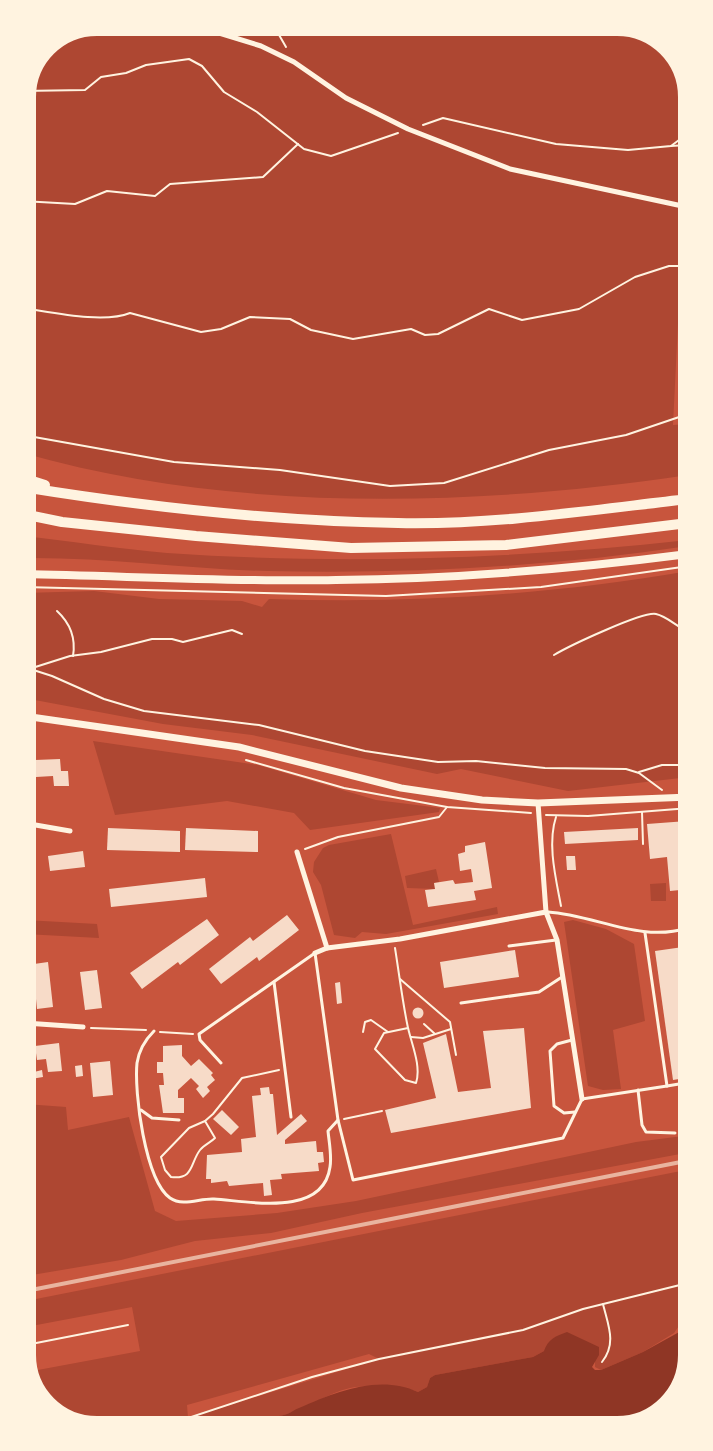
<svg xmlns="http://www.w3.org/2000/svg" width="713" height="1451" font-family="'Golos Text',sans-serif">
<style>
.green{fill:#ae4732;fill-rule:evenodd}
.water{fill:#8f3625}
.building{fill:#f7dbc8}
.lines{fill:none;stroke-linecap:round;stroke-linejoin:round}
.path{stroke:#fff3e0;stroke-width:2}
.service{stroke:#fff3e0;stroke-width:3}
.minor{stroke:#fff3e0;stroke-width:5}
.tertiary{stroke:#fff3e0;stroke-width:7}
.secondary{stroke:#fff3e0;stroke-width:8}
.motorway{stroke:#fff3e0;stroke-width:10}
.rail{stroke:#e9b49f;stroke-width:4}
.rim{fill:none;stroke:#fff3e0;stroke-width:8}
</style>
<rect width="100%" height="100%" fill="#c8553d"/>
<g class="green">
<path d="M97 21H622L662 36 686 68 687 222 683 221 673 425 688 424V475C474 507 232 513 23 453L21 92 43 43Z"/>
<path d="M23 536C71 541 119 549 167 553 342 565 515 559 688 540V546C549 567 408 574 268 571 186 569 105 557 23 558Z"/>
<path d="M689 571V777L568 791 461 769 437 774 252 735 163 724 24 698 23 593 94 591 159 599 242 601 262 607 269 599C411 604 548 595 689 571Z"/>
<polygon points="93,741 258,765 376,800 440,808 439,812 310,830 294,813 227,801 115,815"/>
<polygon points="391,834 413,925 497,907 498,914 386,934 362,932 355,938 334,935 321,885 313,872 314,862 323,848 329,845"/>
<polygon points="436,869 439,882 434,883 435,889 407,888 405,876"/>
<polygon points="666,883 666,901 651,901 650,884"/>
<polygon points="25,920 97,924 99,938 25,934"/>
<polygon points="573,920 606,929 634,944 645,1021 613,1030 621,1089 603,1090 588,1086 564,922"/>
<polygon points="25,1104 66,1107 68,1130 129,1117 155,1211 176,1221 277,1213 356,1201 636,1142 691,1135 691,1152 362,1213 271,1233 195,1241 121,1260 26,1276"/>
<path d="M691 1169 692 1318 681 1323 674 1333 643 1352 601 1370 595 1367V1359L544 1351 533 1357 435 1375 430 1378 427 1387 418 1392C403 1385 367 1384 350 1388 328 1393 308 1408 287 1414 269 1420 249 1416 234 1428L168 1429 178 1425 175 1423 155 1429 91 1430 51 1415 27 1383V1372L140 1351 132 1307 26 1327V1301ZM369 1354 379 1359 188 1418 187 1405Z"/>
</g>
<path class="water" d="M692 1325V1355L679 1397 645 1424 234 1428C249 1416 269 1420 287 1414 291 1413 295 1409 299 1408 336 1392 379 1374 418 1392L427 1387 430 1378 435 1375 533 1357 544 1351C548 1339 556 1336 567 1332L599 1347V1355L592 1367 595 1370H601L643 1352Z"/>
<g class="building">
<polygon points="60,759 61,771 68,771 69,786 54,786 53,776 36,777 35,760"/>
<polygon points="687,821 690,889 670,891 667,857 650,859 647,824"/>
<polygon points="108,828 180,831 180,852 107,850"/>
<polygon points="186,828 258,831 258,852 185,850"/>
<polygon points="638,828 638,840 565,844 564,832"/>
<polygon points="485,842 492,888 474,891 476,900 428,907 425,890 435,889 434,883 453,880 455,884 473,882 471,869 460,871 458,854 465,852 465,846"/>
<polygon points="83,851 85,867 50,871 48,856"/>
<polygon points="24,856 27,856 29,869 24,870"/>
<polygon points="566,856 575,856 576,870 567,870"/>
<polygon points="205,878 207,897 111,907 109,889"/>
<polygon points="287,915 299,930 259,961 257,957 221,984 209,969 250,937 253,941"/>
<polygon points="207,919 219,935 180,965 178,962 142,989 130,973"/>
<polygon points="690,946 691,1077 673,1080 655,951"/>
<polygon points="515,950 519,977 444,988 440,962"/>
<polygon points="48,962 53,1007 37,1009 36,999 25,1000 25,980 36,979 34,964"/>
<polygon points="97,970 102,1008 85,1010 80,972"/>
<polygon points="340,982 342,1003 337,1004 335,983"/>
<circle cx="418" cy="1013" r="5.5"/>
<polygon points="524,1028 531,1108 391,1133 385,1110 436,1098 423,1043 446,1034 458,1092 491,1088 483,1031"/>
<polygon points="59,1043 62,1071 48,1072 46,1059 37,1060 35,1046"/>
<polygon points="182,1045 182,1056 191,1066 199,1059 213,1073 211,1075 215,1080 207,1087 210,1091 203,1098 196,1089 199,1086 191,1078 178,1090 178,1098 184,1098 184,1113 163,1113 159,1085 164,1085 163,1073 157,1073 157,1062 163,1062 163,1046"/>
<polygon points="110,1061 113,1095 93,1097 90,1063"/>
<polygon points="82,1065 83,1076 76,1077 75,1066"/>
<polygon points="42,1070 43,1077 31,1079 30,1073"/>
<polygon points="269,1087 270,1094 273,1094 277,1135 301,1114 307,1121 285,1140 285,1144 316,1141 317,1152 323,1152 324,1162 318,1163 319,1171 281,1174 282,1179 270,1180 272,1195 264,1196 263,1183 229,1186 227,1181 211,1183 211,1179 206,1179 207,1155 242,1152 241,1139 256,1137 252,1096 261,1095 260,1088"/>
<polygon points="222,1110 239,1127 231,1135 213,1119"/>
</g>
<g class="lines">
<g class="path">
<polyline points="271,21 286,47"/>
<polyline points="22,91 85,90 101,77 126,73 146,65 189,59 202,66 224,92 257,112 304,149 331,156 398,133"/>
<polyline points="423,125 443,118 556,144 628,150 671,146 687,134"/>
<polyline points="671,146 687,145"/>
<polyline points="22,201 75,204 107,191 155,196 170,184 263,177 298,144"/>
<path d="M22 308C51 312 103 324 130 313L201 332 221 329 250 317 290 319 311 330 353 339 411 329 425 335 438 334 489 309 522 320 579 309 635 277 669 266H687"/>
<polyline points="23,435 174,462 280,470 390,486 444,483 549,450 626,435 688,414"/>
<polyline points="23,587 386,596 541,587 689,566"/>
<path d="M57 611C70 623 76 638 73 656"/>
<path d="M554 655C569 646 643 611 656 614 669 617 677 628 689 631"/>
<polyline points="24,667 52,676 104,699 144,711 259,725 365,751 438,762 476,761 545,768 626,769 639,773 662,790"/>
<polyline points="29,669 70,656 101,652 152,639 172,639 183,642 232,630 242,634"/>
<polyline points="246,760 344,788 447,807 531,813"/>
<polyline points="639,772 662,765 689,765"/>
<polyline points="642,812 643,844"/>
<polyline points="546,815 588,816 690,808"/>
<path d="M556 817C547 844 556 879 561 906"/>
<polyline points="305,849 338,837 439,817 447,807"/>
<path d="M395 948C399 973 402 998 407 1023 410 1041 422 1065 416 1083L405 1080 375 1049 384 1033 408 1028"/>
<polyline points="400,979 450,1022 456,1055"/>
<polyline points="424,1024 435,1034"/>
<polyline points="91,1028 146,1030"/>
<polyline points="160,1032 193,1034"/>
<polyline points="363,1032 365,1022 371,1020 388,1032"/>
<polyline points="411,1037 423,1038 451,1029"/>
<polyline points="344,1119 382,1111"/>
<path d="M205 1121 215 1138C211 1142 204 1145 200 1150 190 1163 194 1180 171 1177L165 1170 161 1157 189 1128 205 1121 213 1114 242 1078 279 1070"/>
<polyline points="26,1345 128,1325"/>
<path d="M602 1362C617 1343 608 1325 603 1304"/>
<polyline points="175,1423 186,1429"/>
<polyline points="155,1429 312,1377 379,1359 523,1330 583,1309 692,1282"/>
</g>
<g class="service">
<path d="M548 912C595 915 641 943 687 928"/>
<polyline points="645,933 667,1086 691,1082"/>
<polyline points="509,946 556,940"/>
<polyline points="274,982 291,1117"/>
<polyline points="461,1003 539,992 562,977"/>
<path d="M154 1031C145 1040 139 1050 137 1063 134 1092 145 1180 170 1198 183 1207 200 1198 214 1199 248 1201 323 1218 330 1167 332 1156 329 1142 328 1131L338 1120"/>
<polyline points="572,1040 557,1044 550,1051 554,1106 564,1113 575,1112"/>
<polyline points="221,1063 200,1040 199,1034 315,953 338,1120 353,1180 563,1138 582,1099 667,1086"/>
<polyline points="638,1090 642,1125 646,1132 675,1133"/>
<polyline points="141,1110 152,1118 179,1120"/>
</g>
<g class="minor">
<polyline points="94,22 128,32 153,28 206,29 261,46 294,62 346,98 408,129 510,169 687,207"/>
<polyline points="24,823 70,831"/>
<polyline points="297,852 327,948"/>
<polyline points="546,912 557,940 582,1099"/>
<polyline points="315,953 327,948 400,939 546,912 538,803"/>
<polyline points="25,1023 83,1027"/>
</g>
<polyline class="tertiary" points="24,716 239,747 401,788 482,800 538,803 690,797"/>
<path class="secondary" d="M23 574C127 576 232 582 336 580 454 579 572 569 688 554"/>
<g class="motorway">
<polyline points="23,478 45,485"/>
<path d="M23 487C146 507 273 521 398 523 495 525 592 510 688 499"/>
<polyline points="23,514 62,522 196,536 351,548 506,545 688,523"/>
</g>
<polyline class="rail" points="26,1291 691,1160"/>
</g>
<path d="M0 0H713V1451H0ZM97 32H617A65 65 0 0 1 682 97V1355A65 65 0 0 1 617 1420H97A65 65 0 0 1 32 1355V97A65 65 0 0 1 97 32Z" fill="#fff3e0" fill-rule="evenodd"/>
<path class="rim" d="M97 32H617A65 65 0 0 1 682 97V1355A65 65 0 0 1 617 1420H97A65 65 0 0 1 32 1355V97A65 65 0 0 1 97 32Z"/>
</svg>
